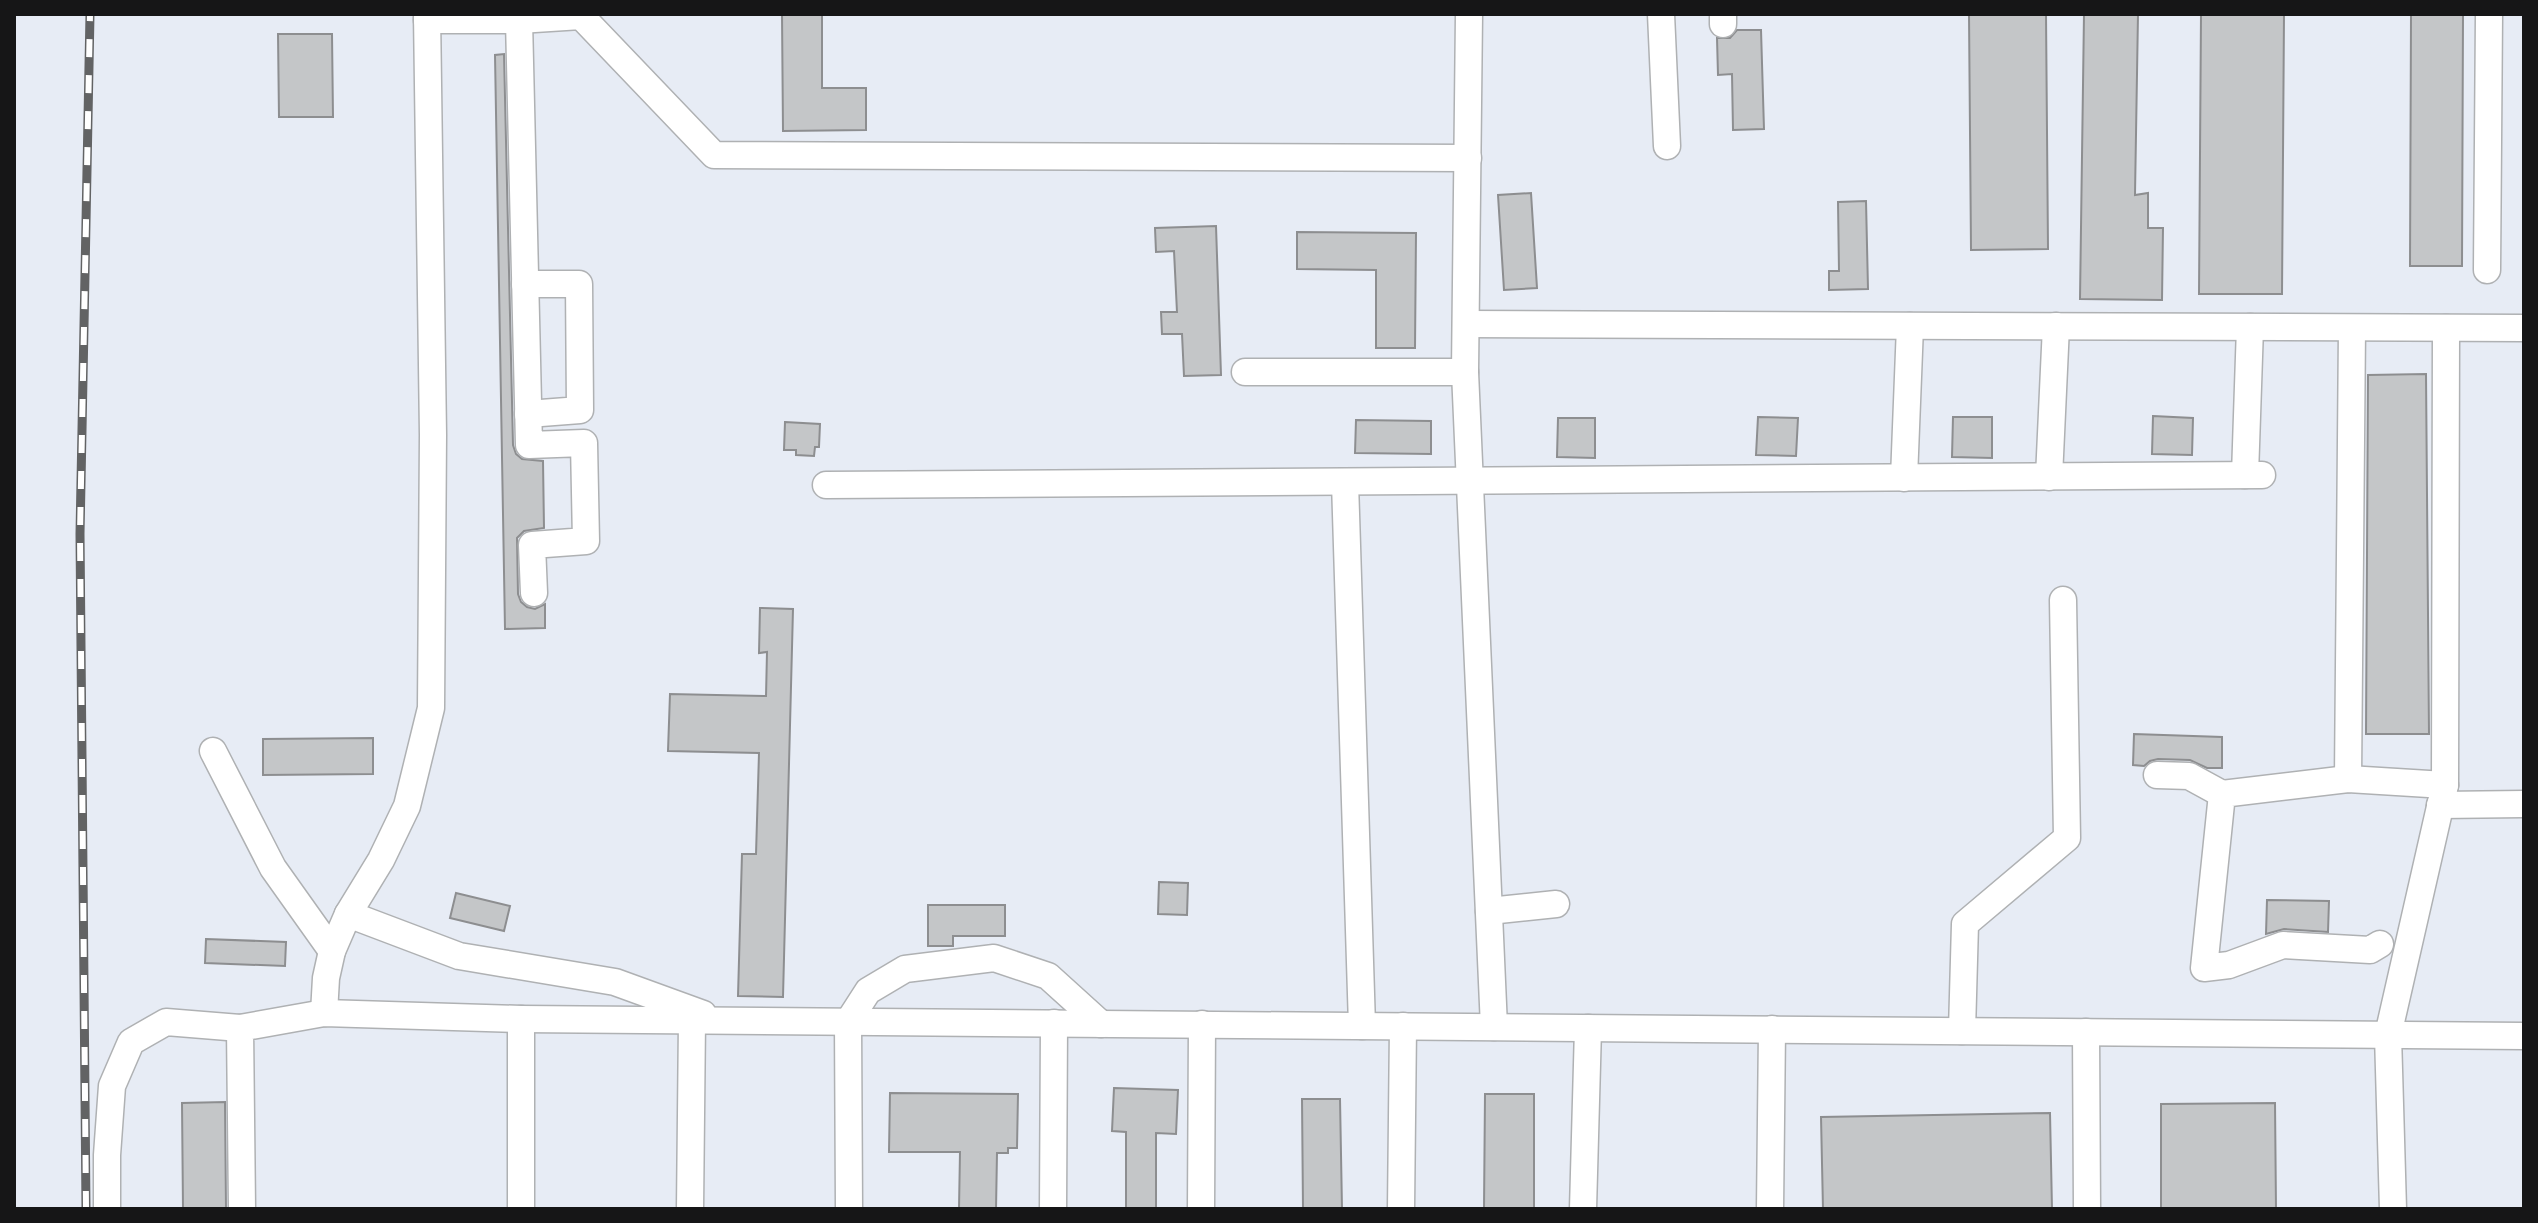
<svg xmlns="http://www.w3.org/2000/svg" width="2538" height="1223" font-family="Mulish,sans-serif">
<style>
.built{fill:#e7ecf5}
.building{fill:#c4c6c8;stroke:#8d8e90;stroke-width:2}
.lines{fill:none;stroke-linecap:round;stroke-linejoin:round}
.minor-casing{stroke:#afb1b3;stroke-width:29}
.minor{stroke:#fff;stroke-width:26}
.rail-casing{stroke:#626364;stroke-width:9}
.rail{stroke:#fff;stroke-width:6;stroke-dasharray:18;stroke-linecap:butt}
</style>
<rect width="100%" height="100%" fill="#f4f5f7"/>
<rect class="built" x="14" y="14" width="2510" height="1195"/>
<g class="building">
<polygon points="782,14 822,14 822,88 866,88 866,130 783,131"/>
<polygon points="1969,14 2046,14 2048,249 1971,250"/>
<polygon points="2084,14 2138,14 2135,195 2148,193 2148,228 2163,228 2162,300 2080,299"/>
<polygon points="2201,14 2284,14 2282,294 2199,294"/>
<polygon points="2411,14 2463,14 2462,266 2410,266"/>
<polygon points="1737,30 1761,30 1764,129 1733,130 1732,74 1718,75 1717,38 1730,38"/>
<polygon points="278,34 332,34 333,117 279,117"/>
<polygon points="504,54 513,445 516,454 522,459 543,461 544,528 524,531 517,538 518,594 521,602 527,607 535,609 545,604 545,628 505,629 495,55"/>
<polygon points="1531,193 1537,288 1504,290 1498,195"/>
<polygon points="1866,201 1868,289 1829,290 1829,271 1839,271 1838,202"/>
<polygon points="1216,226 1221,375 1184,376 1182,334 1162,334 1161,312 1177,312 1174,251 1156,252 1155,228"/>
<polygon points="1297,232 1416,233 1415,348 1376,348 1376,270 1297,269"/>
<polygon points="2426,374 2429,734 2366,734 2368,375"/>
<polygon points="2153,416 2193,418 2192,455 2152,454"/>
<polygon points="1758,417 1798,418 1796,456 1756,455"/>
<polygon points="1953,417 1992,417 1992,458 1952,457"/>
<polygon points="1558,418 1595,418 1595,458 1557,457"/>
<polygon points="1356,420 1431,421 1431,454 1355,453"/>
<polygon points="785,422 820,424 819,447 815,447 814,456 796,455 796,450 784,450"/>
<polygon points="760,608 793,609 783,997 738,996 742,854 756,854 759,753 668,751 670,694 766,696 767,652 759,653"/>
<polygon points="2134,734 2222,737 2222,768 2207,768 2190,760 2158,759 2150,761 2144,766 2133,765"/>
<polygon points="373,738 373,774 263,775 263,739"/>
<polygon points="1159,882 1188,883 1187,915 1158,914"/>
<polygon points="456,893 510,906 504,931 450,918"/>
<polygon points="2267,900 2329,901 2328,932 2284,929 2266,934"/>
<polygon points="928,905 1005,905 1005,936 953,936 953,946 928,946"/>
<polygon points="206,939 286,942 285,966 205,963"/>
<polygon points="1114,1088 1178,1090 1176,1134 1156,1133 1156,1209 1126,1209 1126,1132 1112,1131"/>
<polygon points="890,1093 1018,1094 1017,1148 1008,1148 1008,1153 997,1153 996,1209 959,1209 960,1152 889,1152"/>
<polygon points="1485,1094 1534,1094 1534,1209 1484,1209"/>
<polygon points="1302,1099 1340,1099 1342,1209 1303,1209"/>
<polygon points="225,1102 226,1209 183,1209 182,1103"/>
<polygon points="2275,1103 2276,1209 2161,1209 2161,1104"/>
<polygon points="2050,1113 2052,1209 1823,1209 1821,1117"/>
</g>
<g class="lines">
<g class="minor-casing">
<g id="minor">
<polyline points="1469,14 1465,372 1494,1027"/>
<polyline points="1661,14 1667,146"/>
<polyline points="1723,14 1723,24"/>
<polyline points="427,20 519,20 581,16 714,155 1468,158"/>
<polyline points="519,20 529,445 584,443 586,541 532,545 534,593"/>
<polyline points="2487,270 2489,14"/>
<polyline points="525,284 579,284 580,410 528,414"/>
<polyline points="1466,324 2524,328"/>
<polyline points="1245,372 1465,372"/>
<polyline points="2245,475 2250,327"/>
<polyline points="2049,477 2056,326"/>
<polyline points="1904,478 1910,326"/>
<polyline points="1345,482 1362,1026"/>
<polyline points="826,485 2262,475"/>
<polyline points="213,751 273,868 332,951"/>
<polyline points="2157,775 2189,776 2222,794"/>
<polyline points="2348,779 2352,328"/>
<polyline points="2440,805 2524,804"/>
<polyline points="1489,911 1556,904"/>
<polyline points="348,914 459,956 615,982 703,1014"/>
<polyline points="2380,944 2370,950 2283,945 2229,965 2204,968 2222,794 2348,779 2445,785"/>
<polyline points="324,1013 326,978 332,951 348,914 381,860 407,806 431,708 433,435 427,14"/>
<polyline points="521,1019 521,1209"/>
<polyline points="1962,1031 1965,924 2067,838 2063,600"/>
<polyline points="2086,1032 2087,1209"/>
<polyline points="107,1209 107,1155 112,1086 131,1042 166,1022 240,1028"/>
<polyline points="242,1209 240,1028 324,1013 521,1019 2524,1036"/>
<polyline points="690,1209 692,1020"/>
<polyline points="849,1209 848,1022 868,991 905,969 994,958 1048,976 1101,1024"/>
<polyline points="1053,1209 1054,1023"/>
<polyline points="1201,1209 1202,1024"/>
<polyline points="1401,1209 1403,1026"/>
<polyline points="1583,1209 1588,1028"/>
<polyline points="1770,1209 1772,1029"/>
<polyline points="2393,1209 2388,1035 2445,785 2446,328"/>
</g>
</g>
<use href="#minor" class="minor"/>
<g class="rail-casing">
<polyline id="rail" points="86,1209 80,534 90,14"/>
</g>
<use href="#rail" class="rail"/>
</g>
<rect width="2538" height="1223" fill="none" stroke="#161617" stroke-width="32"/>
</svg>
